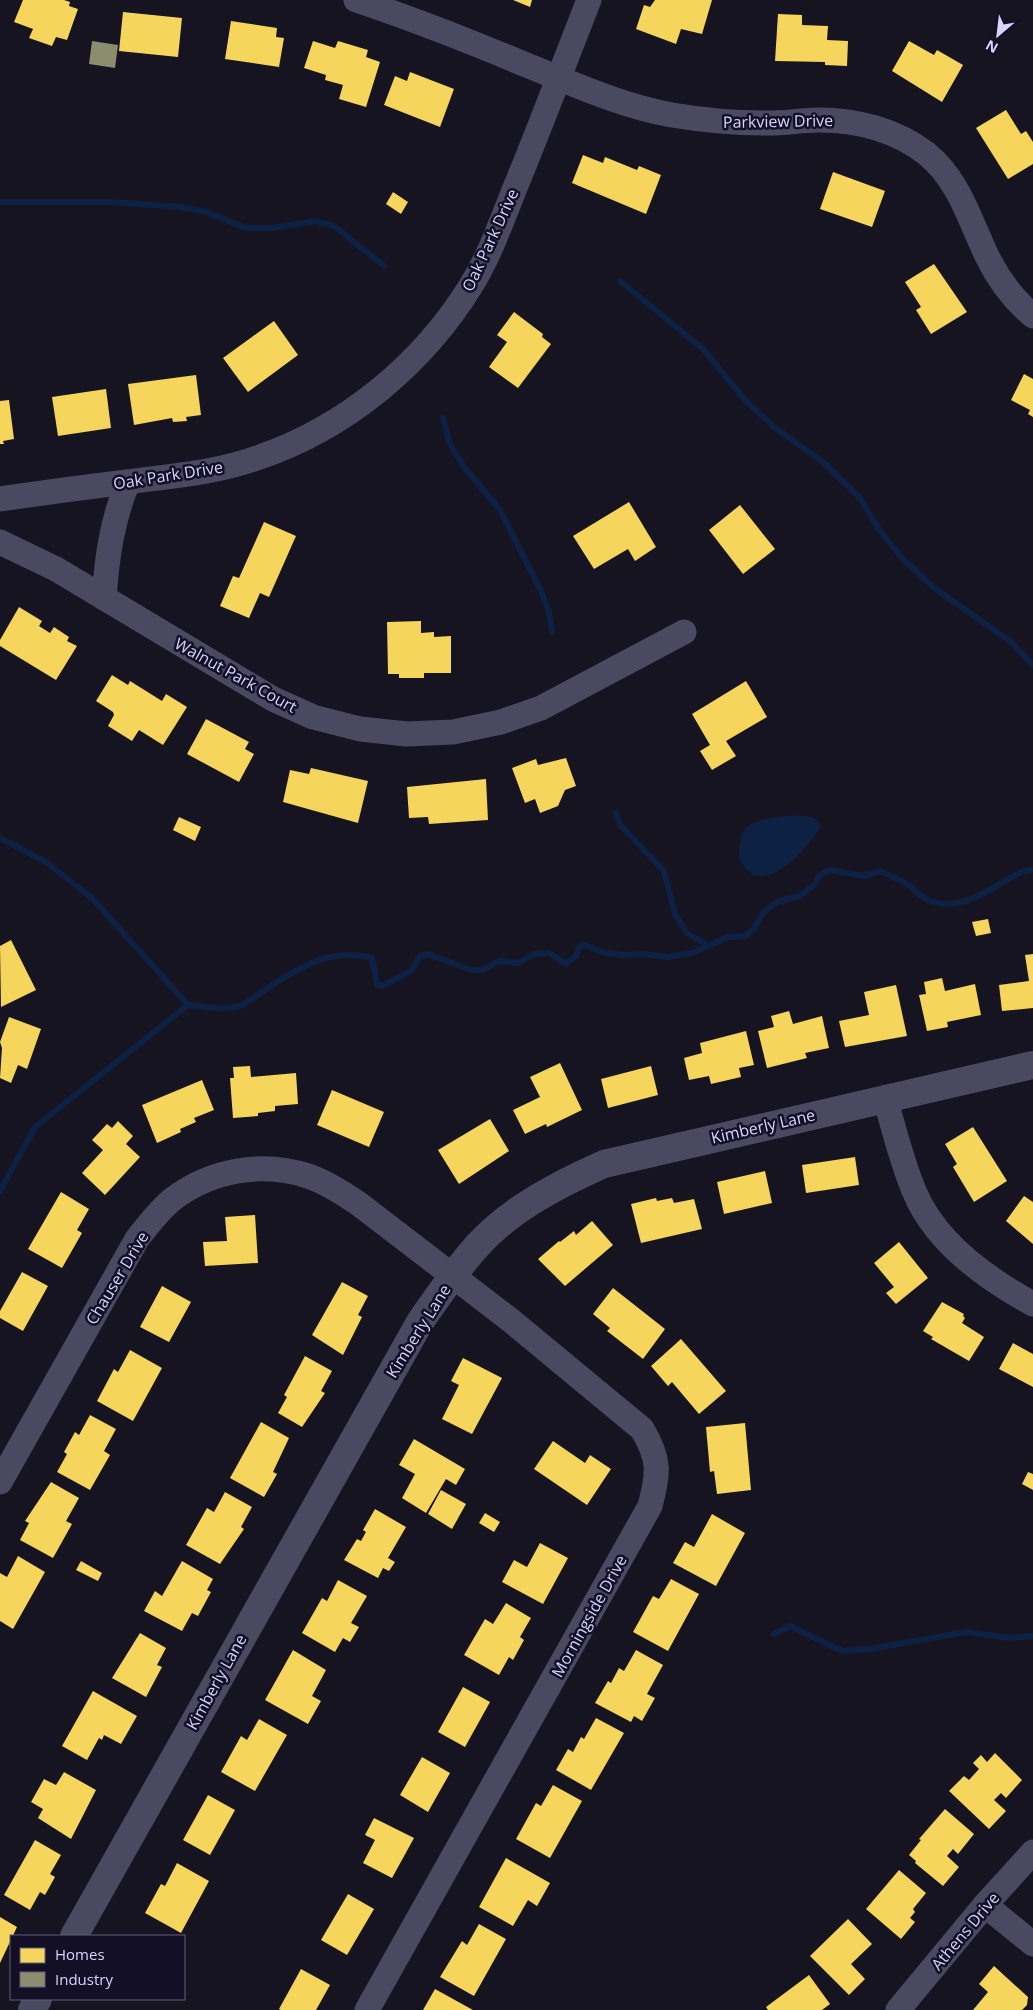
<svg xmlns="http://www.w3.org/2000/svg" width="1033" height="2010" font-family="'Open Sans',sans-serif">
<style>
.water{fill:#0d2144}
.homes{fill:#f6d55c}
.industry{fill:#8c8c6e}
.lines{fill:none;stroke-linecap:round;stroke-linejoin:round}
.stream{stroke:#0d2144;stroke-width:6}
.minor{stroke:#4a4962;stroke-width:25}
.tertiary{stroke:#4a4962;stroke-width:28}
.labels{text-anchor:middle;stroke-width:5;stroke-linejoin:round;paint-order:stroke}
.street-label{font-size:16px;fill:#d9d4ff;stroke:#130f26}
</style>
<rect width="100%" height="100%" fill="#161421"/>
<path class="water" d="M797 815 812 817 819 822 820 827C811 844 777 884 754 875 747 872 743 865 739 858 739 850 739 842 742 834 749 817 781 817 797 815Z"/>
<g class="homes">
<polygon points="23,0 64,0 70,2 69,6 78,9 67,40 56,37 52,46 29,38 33,29 14,22"/>
<polygon points="513,0 532,0 530,7"/>
<polygon points="655,0 712,0 702,34 681,29 676,44 636,29 644,5 650,7"/>
<polygon points="123,12 182,18 178,57 119,51"/>
<polygon points="778,14 802,15 802,25 828,26 827,40 848,41 847,66 825,65 825,62 775,61"/>
<polygon points="231,21 277,28 276,37 284,38 279,67 225,59"/>
<polygon points="313,41 335,48 338,41 368,50 366,57 380,62 366,107 339,99 343,85 325,80 326,75 304,68"/>
<polygon points="909,41 934,55 937,50 963,65 942,102 892,71"/>
<polygon points="410,72 454,89 440,127 384,105 395,76 407,81"/>
<polygon points="1006,110 1021,134 1026,131 1033,142 1033,164 1008,179 976,128"/>
<polygon points="583,155 603,163 605,157 637,170 639,166 661,175 646,214 572,183"/>
<polygon points="833,172 885,191 872,227 820,209"/>
<polygon points="393,192 408,202 401,214 386,204"/>
<polygon points="934,264 967,312 931,334 916,310 921,307 905,282"/>
<polygon points="514,312 543,334 542,337 551,344 518,388 489,367 507,342 497,335"/>
<polygon points="274,321 298,355 248,392 223,358"/>
<polygon points="1024,374 1033,379 1033,417 1028,414 1030,410 1011,400"/>
<polygon points="196,375 201,415 186,417 187,421 173,422 172,418 134,425 128,384"/>
<polygon points="106,389 111,428 58,436 52,397"/>
<polygon points="9,400 14,439 3,441 4,444 0,444 0,401"/>
<polygon points="629,502 656,547 635,561 628,549 594,569 573,536"/>
<polygon points="740,505 775,549 743,574 709,530"/>
<polygon points="264,522 296,536 269,597 260,593 249,618 220,606 233,576 239,578"/>
<polygon points="19,607 42,621 39,626 50,633 54,627 69,637 67,641 77,646 56,680 0,646 0,640"/>
<polygon points="421,621 421,633 434,632 434,637 451,636 451,673 424,673 424,678 399,678 399,674 388,674 387,622"/>
<polygon points="112,675 128,685 130,681 162,701 166,694 187,707 163,745 139,730 132,741 108,726 114,715 113,712 96,701"/>
<polygon points="746,681 767,717 726,741 736,756 712,770 700,751 710,745 692,714"/>
<polygon points="206,719 249,742 245,749 254,754 239,782 187,754"/>
<polygon points="566,758 576,786 565,790 558,806 540,813 535,799 525,803 512,768 536,759 538,765"/>
<polygon points="311,768 368,781 358,823 283,802 290,770 309,774"/>
<polygon points="486,779 488,820 429,824 428,817 409,818 407,787"/>
<polygon points="179,817 201,827 195,841 173,830"/>
<polygon points="988,919 991,933 976,936 972,922"/>
<polygon points="11,940 36,990 1,1007 0,946"/>
<polygon points="1033,954 1033,1008 1002,1011 999,985 1029,981 1025,955"/>
<polygon points="942,978 945,991 975,984 981,1015 947,1022 948,1027 927,1031 919,995 926,994 924,982"/>
<polygon points="896,985 907,1036 845,1047 839,1021 869,1015 864,992"/>
<polygon points="789,1011 793,1024 822,1016 829,1048 805,1053 807,1058 767,1068 758,1031 774,1027 771,1016"/>
<polygon points="9,1017 41,1029 27,1069 18,1065 11,1083 0,1078 2,1048 0,1042"/>
<polygon points="746,1031 754,1065 739,1068 741,1077 711,1084 709,1076 689,1080 684,1058 702,1053 700,1043"/>
<polygon points="560,1063 582,1110 547,1127 546,1124 525,1134 513,1110 540,1097 530,1077"/>
<polygon points="250,1066 251,1077 296,1073 298,1104 275,1106 275,1111 258,1113 258,1116 233,1118 230,1078 234,1078 233,1067"/>
<polygon points="651,1066 658,1095 608,1108 601,1079"/>
<polygon points="202,1080 214,1110 194,1118 196,1122 180,1129 181,1132 157,1143 142,1105"/>
<polygon points="332,1090 384,1112 369,1147 317,1125"/>
<polygon points="490,1119 509,1151 459,1184 438,1150"/>
<polygon points="118,1121 133,1136 126,1144 140,1157 105,1195 82,1173 103,1150 92,1140 107,1124 112,1128"/>
<polygon points="973,1127 1007,1181 974,1202 953,1167 957,1164 945,1144"/>
<polygon points="855,1157 859,1185 806,1193 802,1165"/>
<polygon points="765,1171 772,1203 724,1214 717,1182"/>
<polygon points="61,1192 89,1209 77,1230 82,1233 62,1268 28,1249"/>
<polygon points="1024,1196 1033,1202 1033,1244 1006,1221"/>
<polygon points="656,1198 657,1201 672,1198 674,1203 694,1199 702,1229 641,1243 631,1204"/>
<polygon points="255,1215 258,1263 205,1266 203,1242 227,1241 225,1217"/>
<polygon points="592,1221 613,1245 565,1286 538,1259 559,1241 560,1242 574,1231 576,1235"/>
<polygon points="899,1242 928,1278 896,1304 886,1293 894,1287 874,1263"/>
<polygon points="22,1272 48,1286 23,1331 0,1318 0,1311"/>
<polygon points="342,1282 368,1296 358,1315 362,1317 343,1355 312,1335"/>
<polygon points="162,1286 191,1302 169,1342 140,1327"/>
<polygon points="613,1288 665,1329 643,1359 607,1331 610,1328 593,1314"/>
<polygon points="942,1302 964,1314 963,1316 965,1318 962,1323 984,1337 969,1361 931,1339 933,1337 923,1331"/>
<polygon points="681,1339 726,1391 699,1414 672,1382 668,1386 651,1366"/>
<polygon points="1013,1343 1033,1354 1033,1387 999,1369"/>
<polygon points="130,1350 162,1368 133,1421 97,1401 114,1369 118,1372"/>
<polygon points="305,1356 332,1371 321,1391 325,1393 302,1427 278,1413 287,1397 284,1395"/>
<polygon points="463,1358 502,1378 472,1434 442,1419 459,1385 451,1381"/>
<polygon points="90,1415 116,1429 104,1451 110,1455 90,1490 57,1472 67,1454 64,1452 75,1432 79,1435"/>
<polygon points="261,1422 289,1438 273,1472 277,1474 264,1497 230,1478"/>
<polygon points="745,1423 751,1490 717,1494 714,1471 710,1472 706,1427"/>
<polygon points="414,1439 465,1469 456,1485 446,1479 426,1513 402,1498 415,1474 399,1465"/>
<polygon points="553,1441 585,1463 590,1455 611,1469 587,1505 534,1469"/>
<polygon points="1028,1472 1033,1474 1033,1490 1022,1484"/>
<polygon points="51,1482 79,1498 66,1521 72,1524 53,1558 20,1540 29,1523 25,1521"/>
<polygon points="441,1490 466,1504 452,1529 428,1514"/>
<polygon points="225,1492 252,1507 241,1527 244,1529 220,1564 186,1545 207,1508 214,1512"/>
<polygon points="375,1509 406,1527 388,1558 395,1562 389,1571 383,1568 378,1578 344,1560 357,1539 361,1541 366,1532 363,1530"/>
<polygon points="485,1513 500,1522 494,1532 479,1523"/>
<polygon points="712,1514 745,1533 716,1586 673,1563 685,1542 694,1547"/>
<polygon points="540,1543 568,1558 543,1604 502,1582 514,1560 527,1567"/>
<polygon points="18,1556 45,1572 13,1629 0,1621 0,1573 7,1577"/>
<polygon points="81,1561 102,1573 98,1581 76,1570"/>
<polygon points="182,1561 213,1579 207,1590 211,1592 198,1616 192,1613 182,1631 144,1611 155,1591 162,1596"/>
<polygon points="671,1579 699,1594 668,1651 633,1632 653,1596 659,1599"/>
<polygon points="338,1580 367,1596 351,1623 359,1627 350,1642 343,1638 335,1652 302,1633 322,1598 327,1601"/>
<polygon points="506,1603 531,1618 520,1637 524,1640 513,1660 509,1657 499,1675 464,1655 485,1619 493,1624"/>
<polygon points="140,1633 166,1648 157,1665 162,1667 146,1697 112,1678"/>
<polygon points="293,1650 326,1670 312,1696 321,1701 308,1724 265,1700"/>
<polygon points="636,1650 663,1665 647,1694 655,1698 642,1721 634,1716 631,1722 595,1703 608,1681 611,1683 619,1668 624,1671"/>
<polygon points="463,1687 490,1702 465,1747 438,1732"/>
<polygon points="93,1691 137,1716 121,1744 104,1735 102,1740 99,1738 87,1760 62,1746"/>
<polygon points="596,1718 624,1733 591,1790 556,1770 568,1749 573,1752 581,1737 584,1739"/>
<polygon points="259,1719 287,1735 255,1791 221,1772 241,1736 247,1740"/>
<polygon points="995,1753 1022,1780 1006,1798 1001,1793 994,1800 1006,1811 989,1829 949,1791 964,1776 969,1780 979,1769 973,1763 981,1755 987,1762"/>
<polygon points="422,1757 450,1773 428,1812 400,1795"/>
<polygon points="64,1772 96,1790 71,1839 38,1818 43,1809 31,1802 44,1779 56,1785"/>
<polygon points="553,1785 582,1801 550,1858 516,1839 536,1803 541,1806"/>
<polygon points="208,1795 235,1810 210,1855 183,1840"/>
<polygon points="945,1809 974,1834 958,1854 953,1849 947,1856 959,1867 943,1886 915,1863 916,1861 909,1855 921,1840 919,1839"/>
<polygon points="374,1818 414,1838 392,1878 363,1863 375,1840 365,1835"/>
<polygon points="35,1840 61,1855 50,1874 55,1877 45,1895 40,1892 30,1910 4,1895"/>
<polygon points="506,1858 550,1883 537,1906 528,1900 513,1926 479,1907"/>
<polygon points="177,1863 209,1881 181,1933 145,1913 161,1884 165,1886"/>
<polygon points="899,1870 926,1893 913,1909 915,1912 910,1918 915,1922 901,1939 866,1909"/>
<polygon points="348,1894 374,1909 347,1955 321,1940"/>
<polygon points="0,1917 17,1927 0,1963"/>
<polygon points="848,1919 872,1944 851,1964 865,1979 849,1995 810,1956"/>
<polygon points="479,1924 506,1939 474,1996 440,1977 462,1941 467,1945"/>
<polygon points="994,1966 1028,1997 1027,2005 1022,2010 973,2010 988,1992 979,1984"/>
<polygon points="301,1969 330,1985 316,2010 281,2010 279,2009"/>
<polygon points="809,1975 830,2004 822,2010 768,2010 766,2007"/>
<polygon points="435,1989 473,2010 423,2010"/>
</g>
<polygon class="industry" points="92,41 118,45 115,68 89,64"/>
<g class="lines">
<g class="stream">
<polyline points="0,202 112,202 181,207 206,212 246,228 273,228 315,221 334,226 384,266"/>
<polyline points="620,281 703,349 746,401 774,427 823,462 860,498 878,528 902,558 933,587 1011,642 1033,665"/>
<polyline points="443,418 450,444 464,467 500,510 541,591 549,612 552,632"/>
<polyline points="616,813 620,825 664,871 675,914 687,933 708,945"/>
<polyline points="0,838 46,862 92,898 188,1005"/>
<path d="M0 1191 35 1127 188 1005C205 1006 223 1011 239 1006 247 1004 257 995 265 990 298 968 330 947 372 958L377 985 382 986 411 971 420 956 428 954 471 970H482L500 961 518 963 534 954 549 953 566 964 576 956 580 946 585 945 605 953 623 955 643 954 668 957 692 953 728 937 745 936 753 930 763 913 777 902 800 896 813 886 820 875 830 870 864 876 881 871C890 876 900 880 909 885 916 891 921 898 930 901 965 913 994 885 1023 871L1033 870"/>
<polyline points="774,1634 790,1626 842,1651 870,1649 966,1632 1010,1638 1033,1636"/>
</g>
<g class="minor">
<path d="M356 0C413 19 469 41 524 64 571 83 621 106 672 115 702 120 732 123 763 123 782 124 800 120 819 120 857 120 896 130 927 154 959 180 970 221 987 256 998 279 1014 300 1033 316"/>
<path d="M0 499C42 493 85 487 127 482 171 476 215 473 257 458 346 428 423 364 472 284 491 253 503 217 517 183 542 122 565 61 589 0"/>
<polyline points="0,542 56,569 273,699 313,717 360,729 407,734 453,732 501,722 541,708 684,632"/>
<path d="M104 598C107 557 112 520 128 482"/>
<path d="M885 1098C894 1129 902 1163 915 1193 936 1243 987 1279 1033 1304"/>
<path d="M0 1482 137 1239C148 1225 159 1210 173 1199 211 1170 262 1161 308 1176 326 1182 343 1193 359 1204L509 1319 642 1429C660 1459 659 1473 650 1506L367 2010"/>
<polyline points="985,1905 1033,1944"/>
<polyline points="898,2010 985,1905 1033,1852"/>
</g>
<g class="tertiary">
<path d="M74 1936 420 1322C439 1295 456 1269 478 1245 512 1208 559 1184 604 1164L1033 1065"/>
<polyline points="32,2010 38,1999"/>
</g>
</g>
<g class="labels">
<g class="street-label">
<text transform="translate(778 121) rotate(-1)" y="6">Parkview Drive</text>
<text transform="translate(490 240) rotate(-65)" y="6">Oak Park Drive</text>
<text transform="translate(168 475) rotate(-9)" y="6">Oak Park Drive</text>
<text transform="translate(236 675) rotate(29)" y="6">Walnut Park Court</text>
<text transform="translate(763 1126) rotate(-13)" y="6">Kimberly Lane</text>
<text transform="translate(117 1278) rotate(-59)" y="6">Chauser Drive</text>
<text transform="translate(418 1331) rotate(-58)" y="6">Kimberly Lane</text>
<text transform="translate(589 1616) rotate(-61)" y="6">Morningside Drive</text>
<text transform="translate(216 1682) rotate(-61)" y="6">Kimberly Lane</text>
<text transform="translate(965 1931) rotate(-50)" y="6">Athens Drive</text>
</g>
</g>
<rect x="10" y="1935" width="175" height="65" fill="#130f26" stroke="#625e7d"/>
<rect x="20" y="1948" width="25" height="15" fill="#f6d55c" stroke="#625e7d"/>
<text x="55" y="1960" font-size="15" fill="#d9d4ff">Homes</text>
<rect x="20" y="1972" width="25" height="15" fill="#8c8c6e" stroke="#625e7d"/>
<text x="55" y="1985" font-size="15" fill="#d9d4ff">Industry</text>
<g transform="translate(998 35) rotate(208)" stroke="#130f26" stroke-width="4" paint-order="stroke">
<path d="M0-4L9 19L0 12L-9 19Z" fill="#d9d4ff"/>
<text y="-8" font-size="14" font-weight="bold" text-anchor="middle" fill="#d9d4ff">N</text>
</g>
</svg>
